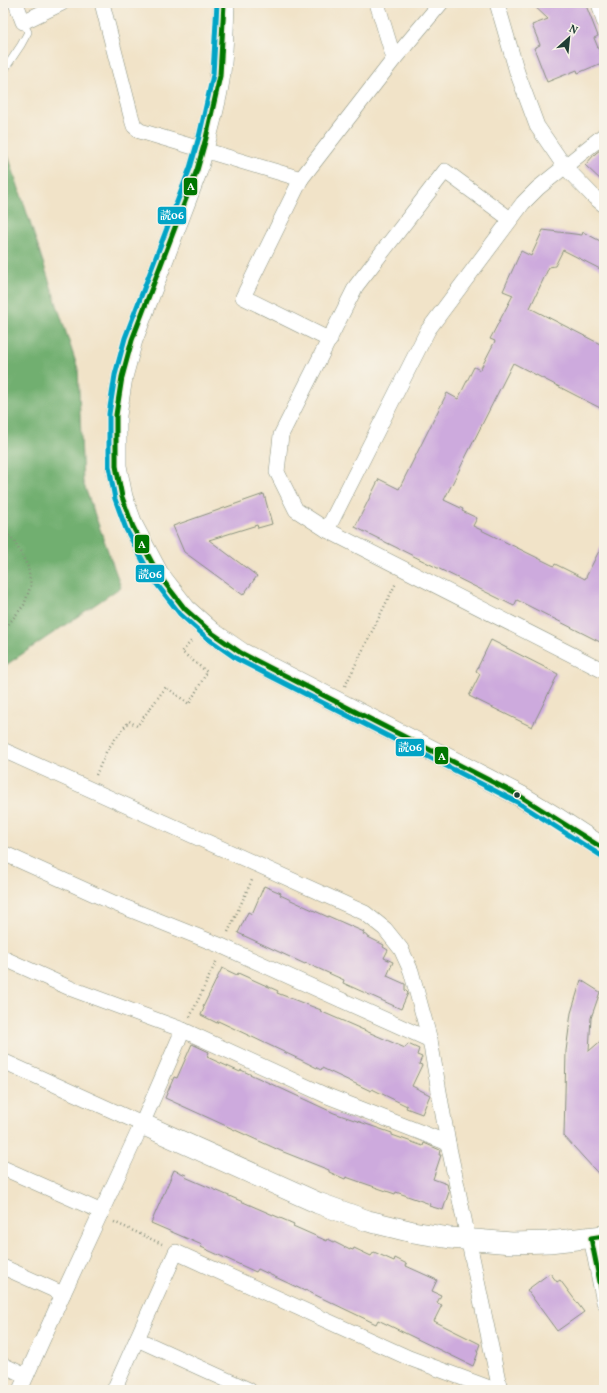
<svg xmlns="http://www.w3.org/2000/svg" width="607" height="1393" font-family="Vollkorn,'Noto Serif JP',serif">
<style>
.forest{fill:#71af70;stroke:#487652}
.building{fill:#cdaadd}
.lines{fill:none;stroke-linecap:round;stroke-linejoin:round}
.lane-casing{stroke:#88907e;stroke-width:8}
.street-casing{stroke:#88907e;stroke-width:16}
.secondary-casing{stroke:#88907e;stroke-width:22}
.path{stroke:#88907e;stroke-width:2.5;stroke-dasharray:1 3;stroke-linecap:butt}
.lane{stroke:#fff;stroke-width:7}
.street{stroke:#fff;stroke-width:15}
.secondary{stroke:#fff;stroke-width:21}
.bus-1-casing{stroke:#f7f3e8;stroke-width:8}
.bus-2-casing{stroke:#f7f3e8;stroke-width:8}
.bus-1{stroke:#070;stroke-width:5}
.bus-2{stroke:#02a4c6;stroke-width:5}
.bus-dot{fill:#1f3d34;stroke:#f7f3e8;stroke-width:1.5}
.line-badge{stroke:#f7f3e8;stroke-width:1.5}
.badge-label{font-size:11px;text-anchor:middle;font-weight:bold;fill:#fff}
</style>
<rect width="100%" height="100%" fill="#f7f3e8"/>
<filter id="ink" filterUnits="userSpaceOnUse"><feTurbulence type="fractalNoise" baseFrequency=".025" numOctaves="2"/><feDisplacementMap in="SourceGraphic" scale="8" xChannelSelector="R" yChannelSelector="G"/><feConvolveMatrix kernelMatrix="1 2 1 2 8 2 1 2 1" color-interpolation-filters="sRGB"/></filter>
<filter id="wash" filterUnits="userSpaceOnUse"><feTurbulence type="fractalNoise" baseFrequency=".012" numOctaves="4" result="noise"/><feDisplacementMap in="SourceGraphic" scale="16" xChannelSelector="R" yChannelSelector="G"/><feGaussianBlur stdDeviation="0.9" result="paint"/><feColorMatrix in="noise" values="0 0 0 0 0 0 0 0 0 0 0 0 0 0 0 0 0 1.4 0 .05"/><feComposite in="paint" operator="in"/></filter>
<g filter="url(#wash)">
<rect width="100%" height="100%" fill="#f1e3c8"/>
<polygon class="forest" points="3,140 78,369 83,482 121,587 3,667"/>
<g id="blocks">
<g class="building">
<polygon points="531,3 585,3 598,36 594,38 604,62 578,73 577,70 547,82 534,48 540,45 532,25 548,19"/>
<polygon points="604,147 604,183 585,165 596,153"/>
<polygon points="543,230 582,235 583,232 604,243 604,271 563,250 555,266 549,267 530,308 604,346 604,410 513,363 444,500 463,509 462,511 477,518 473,526 554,566 555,564 585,579 604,541 604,644 517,600 514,606 355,527 379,479 399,489 447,393 458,399 474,367 480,370 495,341 490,339 513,295 503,291 521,251 531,256"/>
<polygon points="264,494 272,524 258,528 257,525 209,540 257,576 243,595 184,552 173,526"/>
<polygon points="491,640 558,674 532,727 469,696 480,674 476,671"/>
<polygon points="264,886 281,893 280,895 328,917 328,916 364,932 363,934 368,936 368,937 384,945 383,947 388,950 384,958 393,962 387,976 405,984 405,990 408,993 401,1009 343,983 344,980 306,963 305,964 238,933 248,912 252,914"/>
<polygon points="222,968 237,975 238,973 278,991 277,993 321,1010 320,1011 405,1048 408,1044 419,1049 417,1055 422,1057 419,1064 422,1065 412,1086 430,1095 422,1114 406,1108 407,1106 372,1089 371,1091 322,1068 321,1070 301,1060 218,1021 217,1023 201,1015 204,1008 203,1007"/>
<polygon points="581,980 600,992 591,1018 589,1051 604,1038 604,1180 564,1136 566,1051 571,1013"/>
<polygon points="192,1044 209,1052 207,1057 240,1072 241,1070 334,1113 392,1133 392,1135 423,1146 424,1143 440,1150 439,1155 441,1155 433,1179 447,1184 449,1192 443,1210 429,1206 430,1204 396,1192 395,1194 346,1177 345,1179 329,1172 329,1170 281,1151 165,1098 174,1077 177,1078"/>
<polygon points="174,1170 186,1175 185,1177 294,1224 293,1226 327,1241 328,1239 350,1250 350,1249 353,1250 354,1248 371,1256 374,1252 394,1261 395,1258 407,1264 406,1266 437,1280 432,1291 441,1295 437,1303 442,1305 434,1321 480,1344 477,1352 478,1353 473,1366 378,1320 376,1324 305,1290 305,1291 258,1269 256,1272 201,1247 202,1245 151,1223"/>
<polygon points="550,1273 557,1282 560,1280 584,1312 557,1331 527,1290"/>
</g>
</g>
</g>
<g filter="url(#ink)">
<use href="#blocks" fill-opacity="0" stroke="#88907e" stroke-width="1"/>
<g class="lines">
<g class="lane-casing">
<polyline id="lane" points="3,72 21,45 28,32 23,22"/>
</g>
<g class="street-casing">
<g id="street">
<polyline points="16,3 23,22 62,3"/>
<polyline points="102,3 131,116 134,126 140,131 301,179 394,59 441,3"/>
<polyline points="377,3 394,59"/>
<polyline points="497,3 517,72 537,126 565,167 594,197 604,205"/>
<polyline points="599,3 604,21"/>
<polyline points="301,179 243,297 330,340"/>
<polyline points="510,219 445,171 356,286 281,435 277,472 296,510 327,530 604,671"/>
<polyline points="327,530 428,330 523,203 538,188 604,135"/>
<polyline points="3,750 365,913 385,929 401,949 411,971 430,1040 448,1143 500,1390"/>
<polyline points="3,853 114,903 224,947 430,1040"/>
<polyline points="3,958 72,989 183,1030 325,1095 448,1143"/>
<polyline points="3,1061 142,1124"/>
<polyline points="3,1168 102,1212"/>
<polyline points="591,1238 604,1302"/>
<polyline points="3,1267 63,1294"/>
<polyline points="137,1339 249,1390"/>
<polyline points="3,1365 26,1376"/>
<polyline points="20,1390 63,1294 142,1124 183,1030"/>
<polyline points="114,1390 176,1252 409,1358 495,1390"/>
</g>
</g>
<g class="secondary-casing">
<g id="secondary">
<path d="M224 3C223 31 223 59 218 86 213 114 205 142 197 170L132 340 122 377 116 415V466L122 497 133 527 158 574 185 609 212 633 241 653 520 796 558 819 604 849"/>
<polyline points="142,1124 318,1203 368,1221 413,1232 450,1238 512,1243 549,1242 604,1236"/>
</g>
</g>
<g class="path">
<polyline points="3,530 15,542 28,567 31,585 24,605 3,631"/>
<polyline points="345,686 396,583"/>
<polyline points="96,775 107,750 129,721 137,726 166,687 189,704 207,672 182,652 192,640"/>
<polyline points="228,932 252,880"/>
<polyline points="190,1017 217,960"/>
<polyline points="114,1222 162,1244"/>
</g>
<use href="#lane" class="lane"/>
<use href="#street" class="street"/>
<use href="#secondary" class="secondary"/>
<g class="bus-1-casing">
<g id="bus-1">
<polyline points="224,3 220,76 206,138 197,170 132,340 122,377 116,415 116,466 122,497 133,527 158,574 185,609 212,633 241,653 520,796 604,849"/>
<polyline points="604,1236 591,1238 604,1302"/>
</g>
</g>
<g class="bus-2-casing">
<polyline id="bus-2" points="217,3 213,75 199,137 190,168 125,338 115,375 109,414 109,466 115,499 126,529 152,578 180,614 207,638 237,659 517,802 600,855"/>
</g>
<use href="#bus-1" class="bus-1"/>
<use href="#bus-2" class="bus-2"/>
</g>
</g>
<circle class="bus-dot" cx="517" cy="795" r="3.5"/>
<g class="line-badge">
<rect x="183" y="177" width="15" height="19" rx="4" fill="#070"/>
<rect x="157" y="206" width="30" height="19" rx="4" fill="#02a4c6"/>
<rect x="134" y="534" width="16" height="20" rx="4" fill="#070"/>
<rect x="135" y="564" width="30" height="19" rx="4" fill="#02a4c6"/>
<rect x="395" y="738" width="30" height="19" rx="4" fill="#02a4c6"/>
<rect x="434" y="746" width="15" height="19" rx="4" fill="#070"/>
</g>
<g class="badge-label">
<text x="191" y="190">A</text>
<text x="172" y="219">読06</text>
<text x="142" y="548">A</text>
<text x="150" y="578">読06</text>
<text x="410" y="751">読06</text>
<text x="442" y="760">A</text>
</g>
<rect width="607" height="1393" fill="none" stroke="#f7f3e8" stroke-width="16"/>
<g transform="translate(569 38) rotate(27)" stroke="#f7f3e8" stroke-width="3" paint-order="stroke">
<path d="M0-3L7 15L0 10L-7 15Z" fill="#1f3d34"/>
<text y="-6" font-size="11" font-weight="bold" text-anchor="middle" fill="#1f3d34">N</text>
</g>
</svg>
